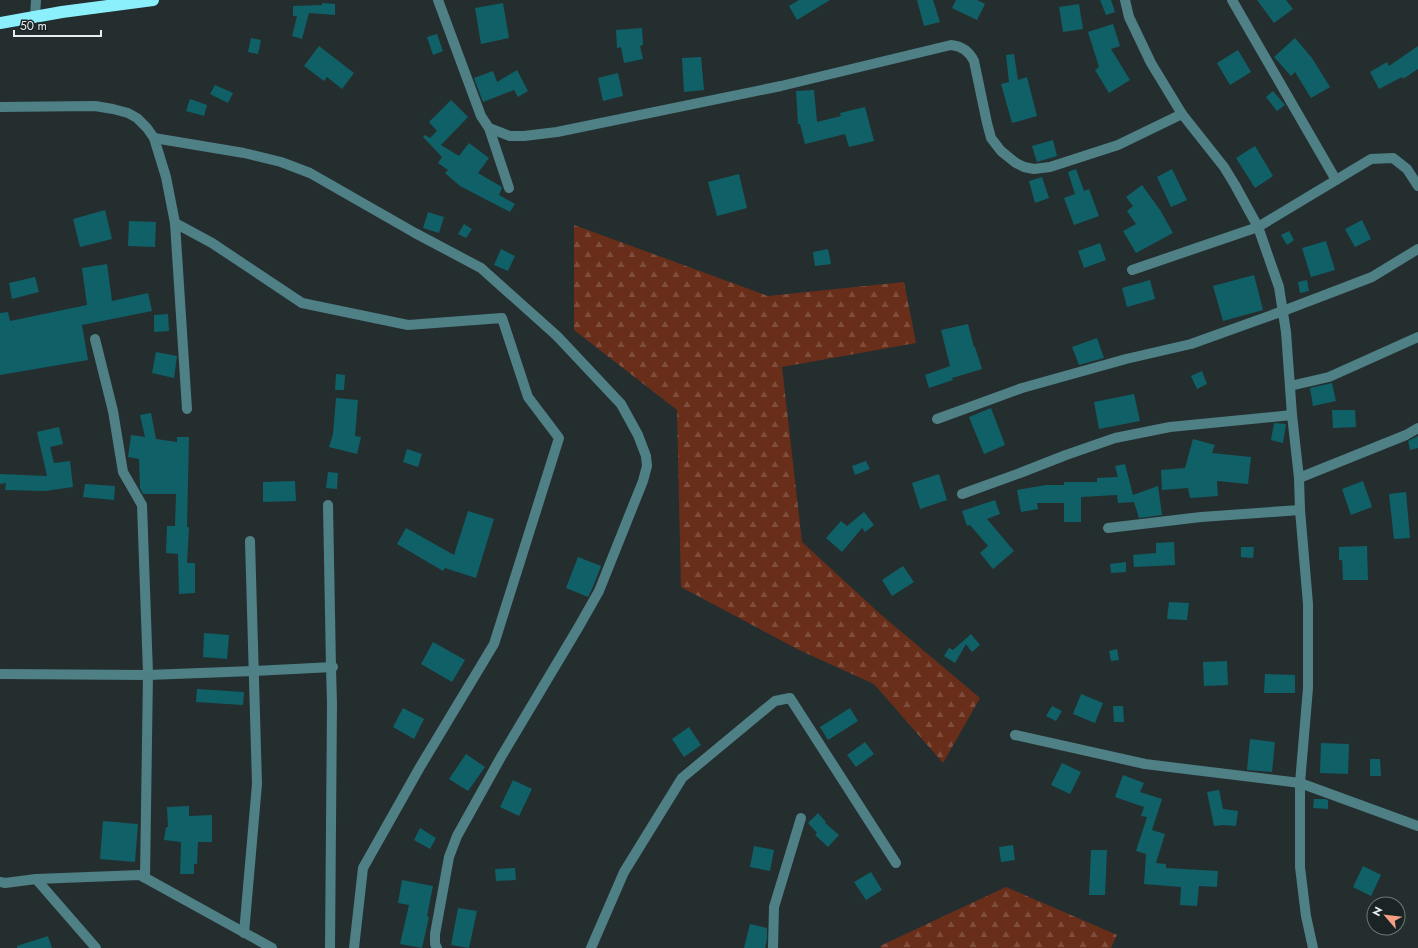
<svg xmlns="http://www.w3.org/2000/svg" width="1418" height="948" font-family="Jost,sans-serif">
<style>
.forest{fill:url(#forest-firs)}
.building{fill:#106067}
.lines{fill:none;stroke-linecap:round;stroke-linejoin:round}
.minor{stroke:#4e8085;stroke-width:10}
.highway{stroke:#8bf0fb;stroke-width:12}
</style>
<defs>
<pattern id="forest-firs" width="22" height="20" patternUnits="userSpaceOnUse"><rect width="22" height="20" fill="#692e1a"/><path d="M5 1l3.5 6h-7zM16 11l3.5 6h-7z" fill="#7e4d3c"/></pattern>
</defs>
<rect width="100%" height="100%" fill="#242e2f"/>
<g class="forest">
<polygon points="574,225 768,296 904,282 916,343 782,367 802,542 879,613 980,698 943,763 874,684 797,649 681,587 677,410 574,330"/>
<polygon points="1006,887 1117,935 1111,948 881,948 880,946"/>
</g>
<g class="building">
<polygon points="799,0 830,0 797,20 789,6"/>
<polygon points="917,0 933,0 940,22 924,26"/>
<polygon points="956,0 977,0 985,4 977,20 952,8"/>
<polygon points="1100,0 1111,0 1115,12 1106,15"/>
<polygon points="1257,0 1286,0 1293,9 1274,23"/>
<polygon points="322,3 335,4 335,15 309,13 302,39 292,36 297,16 293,16 293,6 322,5"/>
<polygon points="503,3 509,38 481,44 475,8"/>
<polygon points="1079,4 1083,29 1063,32 1059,7"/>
<polygon points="1113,24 1120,46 1111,49 1130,80 1109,93 1095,70 1099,67 1088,32"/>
<polygon points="642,28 643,45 640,46 643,59 624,63 621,47 617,48 616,30"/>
<polygon points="437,34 443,51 433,55 427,37"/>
<polygon points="251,38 261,40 258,54 248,52"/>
<polygon points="1295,38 1312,58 1330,87 1311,98 1295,72 1291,76 1274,57"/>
<polygon points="319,46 354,73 342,89 327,77 324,81 304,66"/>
<polygon points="1418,46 1418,69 1403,79 1402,77 1379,89 1370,72 1387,62 1389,66"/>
<polygon points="1238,50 1251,72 1230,85 1217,63"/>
<polygon points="1014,54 1018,80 1027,77 1037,116 1012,123 1001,84 1009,82 1006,55"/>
<polygon points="701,57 704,90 684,92 682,58"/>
<polygon points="517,70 528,91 518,97 514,90 483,102 474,78 493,71 497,82"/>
<polygon points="618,73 623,96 603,101 598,78"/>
<polygon points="215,85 233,93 228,103 210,94"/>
<polygon points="814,90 817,122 841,116 840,113 865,107 874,141 849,147 845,134 805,144 800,124 798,124 796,91"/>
<polygon points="1273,91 1285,105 1277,111 1266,97"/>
<polygon points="190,99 207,105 204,116 186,111"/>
<polygon points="451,100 468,117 441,145 459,156 469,143 489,158 478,173 502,187 502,188 499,195 515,204 510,212 460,186 445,173 448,170 438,163 442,157 423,137 425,135 430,138 437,131 429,122"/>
<polygon points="1053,140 1057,156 1037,162 1032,146"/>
<polygon points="1255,146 1273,176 1255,188 1236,158"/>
<polygon points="1076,169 1084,191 1089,189 1099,216 1074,225 1064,198 1075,194 1068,172"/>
<polygon points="1172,169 1187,200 1171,207 1157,177"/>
<polygon points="739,174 747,208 717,216 708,182"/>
<polygon points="1042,177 1049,198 1035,203 1029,181"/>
<polygon points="1142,185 1160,210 1173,233 1136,253 1123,231 1136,224 1127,211 1133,206 1126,197"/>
<polygon points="105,210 112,239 80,247 73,219"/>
<polygon points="428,212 444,217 439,233 423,228"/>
<polygon points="1362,220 1371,239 1355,247 1345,229"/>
<polygon points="129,221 156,222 155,247 128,246"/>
<polygon points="464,224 472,229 466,238 458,234"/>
<polygon points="1289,231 1294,240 1287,245 1281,235"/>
<polygon points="1326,241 1335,270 1311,277 1302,248"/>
<polygon points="1100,243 1106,260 1084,268 1078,251"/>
<polygon points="501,249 515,256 508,271 494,265"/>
<polygon points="828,249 831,264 815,266 813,252"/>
<polygon points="107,264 112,301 148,293 152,311 82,325 88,360 0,375 0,313 8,312 10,321 87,305 82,268"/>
<polygon points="1254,275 1263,310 1223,321 1213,286"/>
<polygon points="35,277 39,292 12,299 9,283"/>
<polygon points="1150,280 1155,299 1127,307 1122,288"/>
<polygon points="1307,280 1309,291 1300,293 1298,282"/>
<polygon points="168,314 169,331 154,332 154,315"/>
<polygon points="968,324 974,347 975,347 982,369 952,378 953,380 929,388 925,375 950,366 941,330"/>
<polygon points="1097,338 1104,358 1079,365 1072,347"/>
<polygon points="156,352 177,356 174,378 152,373"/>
<polygon points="1202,371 1207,384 1197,389 1191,376"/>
<polygon points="336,374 345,375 344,390 335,390"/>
<polygon points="1332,383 1336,401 1313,406 1310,388"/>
<polygon points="1134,394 1140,421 1099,429 1094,402"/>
<polygon points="336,398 358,400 355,436 361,437 357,454 329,447 333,434"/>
<polygon points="991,408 1005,445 984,454 969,417"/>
<polygon points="1332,410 1355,410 1356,427 1333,428"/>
<polygon points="151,413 156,439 177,442 177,437 189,437 187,527 189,527 187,563 195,563 195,593 179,594 178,554 166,553 167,526 175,526 176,494 143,494 140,488 139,459 128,457 131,435 145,437 140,415"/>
<polygon points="1274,423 1286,424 1283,443 1271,440"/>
<polygon points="59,427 63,444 50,447 54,463 70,461 73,487 45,491 5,490 6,483 0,484 0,474 47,476 37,432"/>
<polygon points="1418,436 1418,448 1410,450 1408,441"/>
<polygon points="1193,439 1215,445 1212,453 1251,457 1248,484 1217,481 1218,496 1190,498 1188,488 1162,490 1161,470 1185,468"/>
<polygon points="407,449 422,454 418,467 403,462"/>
<polygon points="866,461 870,469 855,475 852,466"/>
<polygon points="1125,464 1133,495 1158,486 1162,515 1139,518 1134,502 1118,503 1117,495 1081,497 1081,522 1064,522 1064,503 1037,503 1038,509 1021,512 1017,490 1046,485 1064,485 1064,482 1097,482 1097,478 1118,477 1115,466"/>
<polygon points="328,472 338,473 337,489 326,488"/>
<polygon points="939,474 947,500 920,509 912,483"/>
<polygon points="295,481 296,501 263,502 263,482"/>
<polygon points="1363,481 1372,507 1351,515 1342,489"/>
<polygon points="85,484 115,486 114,500 83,497"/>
<polygon points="1406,492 1410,538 1394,539 1389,494"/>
<polygon points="995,500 1000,514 987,519 1014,551 993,569 980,553 988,546 970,525 967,526 962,511"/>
<polygon points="468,511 494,519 476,578 445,568 443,571 397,544 406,528 454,555"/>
<polygon points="864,512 874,525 865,532 862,528 842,552 826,538 841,521 847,526"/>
<polygon points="1174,542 1175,565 1134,567 1133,555 1156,553 1156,543"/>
<polygon points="1367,546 1368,580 1343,580 1342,560 1339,560 1339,547"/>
<polygon points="1241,547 1254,547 1253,558 1241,557"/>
<polygon points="578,557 601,566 592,589 588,597 566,588"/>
<polygon points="1126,562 1126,572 1111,573 1110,564"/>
<polygon points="903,566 914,582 892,596 882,580"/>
<polygon points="1169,602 1189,603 1187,620 1167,619"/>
<polygon points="204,633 229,635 227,659 203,657"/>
<polygon points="971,634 980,645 972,652 966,644 955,663 944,656 949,648 953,650"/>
<polygon points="433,642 465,660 452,682 421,664"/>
<polygon points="1117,649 1119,660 1111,661 1109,651"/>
<polygon points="1227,661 1228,685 1204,686 1203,662"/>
<polygon points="1265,674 1295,675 1295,693 1264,693"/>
<polygon points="197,689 244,692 243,705 196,702"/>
<polygon points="1081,694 1103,703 1095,723 1073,714"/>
<polygon points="1052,706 1062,711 1056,721 1046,716"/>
<polygon points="1113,706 1123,706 1124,722 1114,722"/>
<polygon points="403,708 424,719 414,739 393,727"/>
<polygon points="850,708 858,721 828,740 820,727"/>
<polygon points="689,727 701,745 684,757 672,739"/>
<polygon points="1250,739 1275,742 1272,772 1247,770"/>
<polygon points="865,742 874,754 856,767 847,755"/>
<polygon points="1321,743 1349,744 1348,774 1320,773"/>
<polygon points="466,754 485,767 468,791 449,779"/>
<polygon points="1370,759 1380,759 1381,776 1370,776"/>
<polygon points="1062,763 1081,772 1070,794 1051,785"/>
<polygon points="1123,775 1144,783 1140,792 1162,799 1152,830 1165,834 1156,863 1166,864 1166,868 1218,871 1217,887 1199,886 1197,906 1180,905 1181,887 1144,884 1146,854 1136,851 1147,817 1141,816 1144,807 1115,797"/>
<polygon points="513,780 532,789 519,816 500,807"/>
<polygon points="1219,790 1223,809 1238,811 1236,826 1223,825 1214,826 1207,792"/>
<polygon points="1314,799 1325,799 1328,800 1328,809 1313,808"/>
<polygon points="189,806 189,816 212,815 212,842 198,842 197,864 194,864 194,874 180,874 181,842 164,840 166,827 168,827 167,807"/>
<polygon points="818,813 826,822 825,823 839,835 828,847 815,835 817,833 808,823"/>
<polygon points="103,821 138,824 135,862 100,859"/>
<polygon points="420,828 436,838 430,849 414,840"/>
<polygon points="1013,845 1015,860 1001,862 999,847"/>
<polygon points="754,846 774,850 770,871 750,867"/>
<polygon points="1091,850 1107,850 1105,895 1089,895"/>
<polygon points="1363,866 1381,875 1371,896 1353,887"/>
<polygon points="515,868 516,880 496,881 495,869"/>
<polygon points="871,872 882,890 866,900 854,882"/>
<polygon points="402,880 433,886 427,916 429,917 422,948 400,944 409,905 398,903"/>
<polygon points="458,908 477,911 469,948 451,945"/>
<polygon points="750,924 767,928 767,939 765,948 744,948"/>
<polygon points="48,936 52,948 17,948 17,946"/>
</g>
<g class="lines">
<g class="minor">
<path d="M438 0 481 116 489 128 510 136H524L557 132 781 86 951 45C962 46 969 51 974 61L987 123 991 138 1001 151 1016 163 1024 167 1034 169 1050 167 1118 145 1182 114"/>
<polyline points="1125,0 1129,17 1151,63 1182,114 1224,167 1235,185 1258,227 1279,287 1286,332 1292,415 1299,478 1300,510 1308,604 1308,688 1300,783 1300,867 1306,916 1313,948"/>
<polyline points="1232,0 1336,180"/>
<polyline points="35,16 36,0"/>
<polyline points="0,107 95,106 113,109 128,113 137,118 147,128 154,138 166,177 175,223 187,409"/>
<polyline points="489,128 509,188"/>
<polyline points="154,138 244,153 281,162 310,173 415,233 481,268 557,336 621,404 638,435 646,456 647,466 643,481 599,591 578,628 501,757 457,836 449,857 435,934 435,944 437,948"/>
<polyline points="175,223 212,243 302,303 408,325 502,318 528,397 559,438 494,644 420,767 363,868 354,948"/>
<polyline points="1132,270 1258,227 1371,159 1393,158 1407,169 1418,186"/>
<polyline points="95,339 113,411 123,472 142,505 148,673 145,878"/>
<polyline points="1290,386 1329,377 1418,337"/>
<polyline points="937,419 1022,388 1126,359 1191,344 1283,311 1372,277 1418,249"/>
<polyline points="1299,478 1406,435 1418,428"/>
<polyline points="962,494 1020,473 1066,455 1115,438 1170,427 1292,415"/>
<polyline points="328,505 331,667 332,704 330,948"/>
<polyline points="1108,528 1201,517 1300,510"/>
<polyline points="0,674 148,675 253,671 333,667"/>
<polyline points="1015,735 1145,764 1300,783 1418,826"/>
<polyline points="36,879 96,948"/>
<polyline points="0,882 5,883 36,879 140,875 272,948"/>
<polyline points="244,933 257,784 250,541"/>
<polyline points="591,948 624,872 682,778 775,701 790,698 896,863"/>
<polyline points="773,948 774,907 801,818"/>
</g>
<polyline class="highway" points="0,23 62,12 153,0"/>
</g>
<g transform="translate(1386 916) rotate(298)"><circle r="19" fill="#1b2425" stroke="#6d7576"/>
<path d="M0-3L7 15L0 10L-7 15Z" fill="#f39f83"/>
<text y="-6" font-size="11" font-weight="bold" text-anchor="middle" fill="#e8eeef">N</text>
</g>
<path d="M14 30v6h87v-6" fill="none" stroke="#e8eeef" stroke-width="2"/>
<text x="20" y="30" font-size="12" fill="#e8eeef" stroke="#1b2425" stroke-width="3" paint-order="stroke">50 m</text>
</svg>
